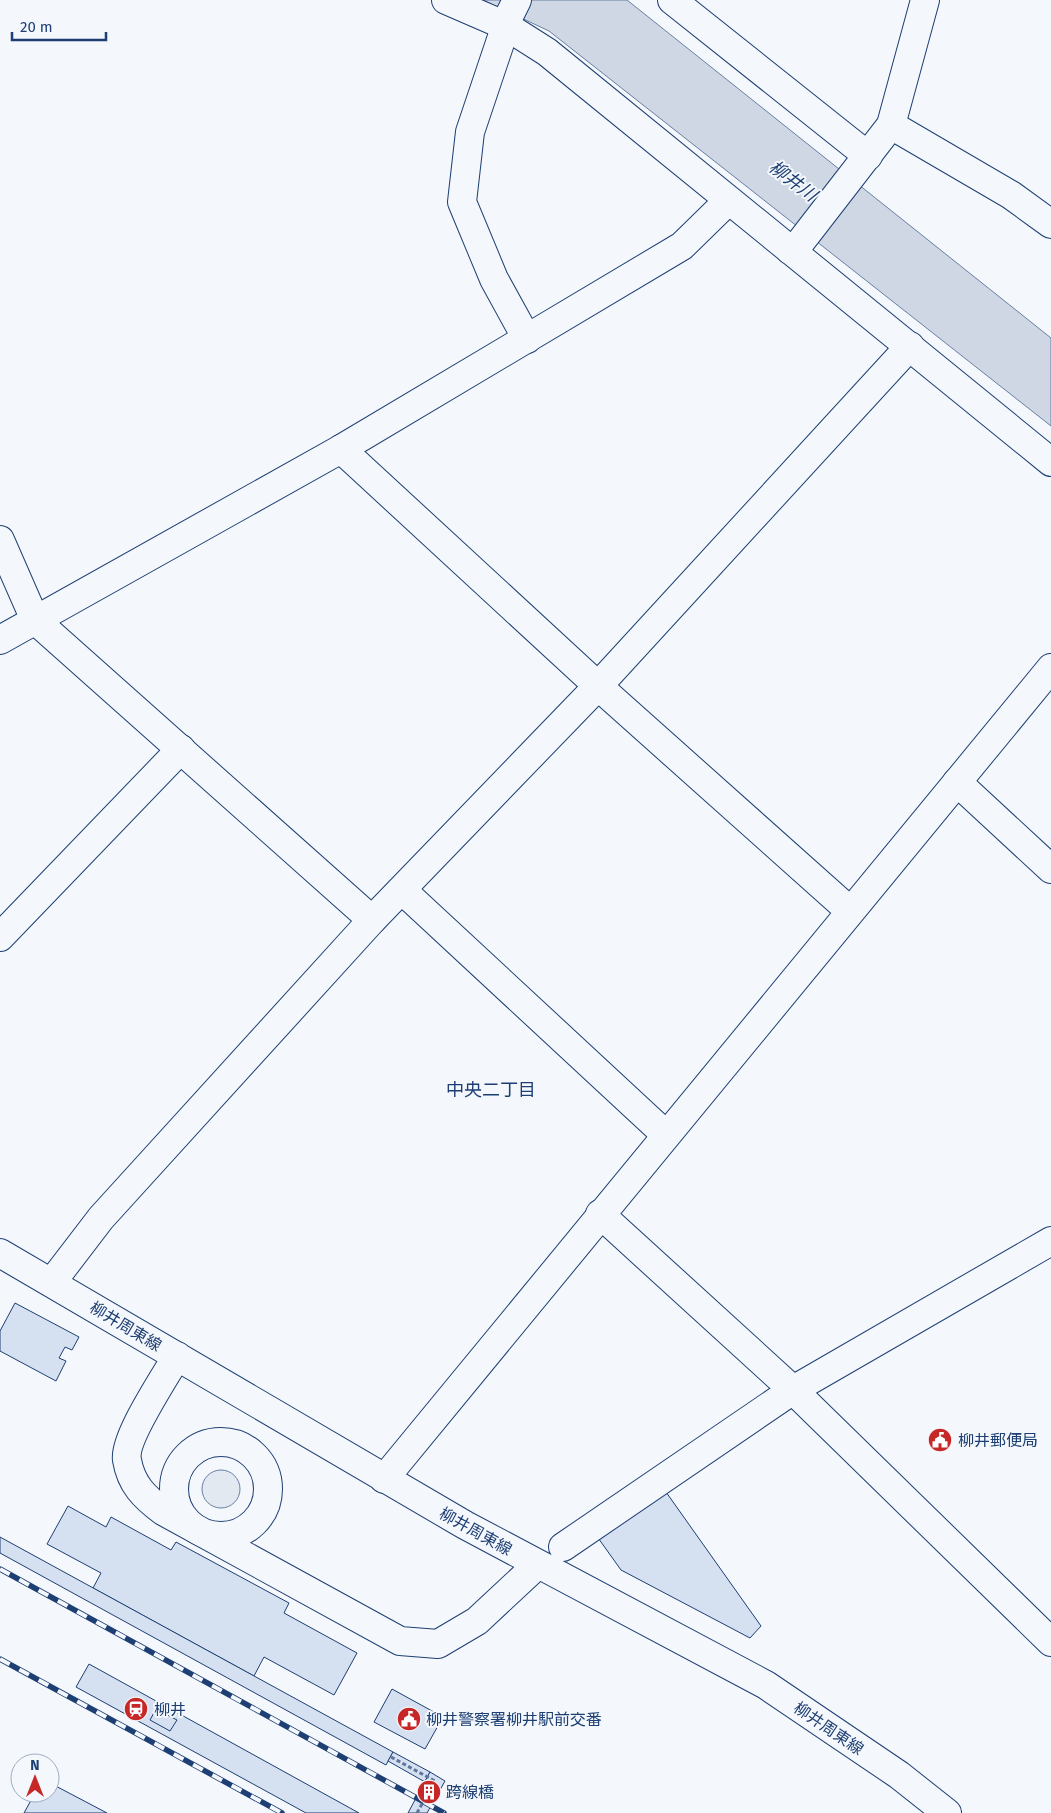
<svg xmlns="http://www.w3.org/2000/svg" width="1051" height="1813" font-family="'Fira Sans','Noto Sans JP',sans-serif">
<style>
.green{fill:#e3e9f0;stroke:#687fa3}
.water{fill:#cfd7e4;stroke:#687fa3}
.building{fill:#d5e0f0;stroke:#1d3f73}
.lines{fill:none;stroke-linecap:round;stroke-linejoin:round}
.street-casing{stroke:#1d3f73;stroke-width:30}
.secondary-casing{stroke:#1d3f73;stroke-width:30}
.primary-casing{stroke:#1d3f73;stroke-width:30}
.path{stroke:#5e769c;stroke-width:3;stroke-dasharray:4 2.5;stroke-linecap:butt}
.street{stroke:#f4f7fb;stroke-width:28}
.secondary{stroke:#f4f7fb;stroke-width:28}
.primary{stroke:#f4f7fb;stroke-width:28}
.rail-casing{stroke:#1d3f73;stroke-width:5.5}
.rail{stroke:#f4f7fb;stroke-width:4;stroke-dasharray:11;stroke-linecap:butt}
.path-bridge{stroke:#5e769c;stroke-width:3;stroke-dasharray:4 2.5;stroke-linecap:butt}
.labels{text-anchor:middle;stroke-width:4;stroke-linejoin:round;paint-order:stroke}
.street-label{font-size:16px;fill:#1d3f73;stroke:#f4f7fb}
.poi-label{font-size:16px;fill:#1d3f73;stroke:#f4f7fb;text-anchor:start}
.water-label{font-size:18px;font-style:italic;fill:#1d3f73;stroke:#f4f7fb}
.neighbourhood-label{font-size:18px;fill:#1d3f73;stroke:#f4f7fb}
</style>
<rect width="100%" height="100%" fill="#f4f7fb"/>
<circle class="green" cx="221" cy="1489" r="19"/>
<polygon class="water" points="483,0 627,0 1051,338 1051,426 549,31"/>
<g class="building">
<polygon points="15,1303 79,1337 72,1350 65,1347 59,1358 66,1361 56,1381 0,1351 0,1331"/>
<polygon points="666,1492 761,1626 750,1638 621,1570 596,1535"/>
<polygon points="68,1506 106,1527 111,1517 171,1550 176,1542 289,1603 284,1613 357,1653 334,1695 264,1657 254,1676 93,1588 101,1573 47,1544"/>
<polygon points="0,1537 393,1752 386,1765 0,1553"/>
<polygon points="89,1664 359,1813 306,1813 76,1687"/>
<polygon points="392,1689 443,1717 425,1749 374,1722"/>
<polygon points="156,1709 177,1720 170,1731 150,1720"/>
<polygon points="393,1752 430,1772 425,1782 388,1761"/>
<polygon points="430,1772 445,1781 427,1813 408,1813"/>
<polygon points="50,1783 107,1813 24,1813 35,1793 50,1793"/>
</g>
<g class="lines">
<g class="street-casing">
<g id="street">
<polyline points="446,0 506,26 547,52 1051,462"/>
<polyline points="517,0 509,16 470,132 462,202 494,279 527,339"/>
<polyline points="672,0 868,156"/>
<polyline points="891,125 1011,195 1051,224"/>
<polyline points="790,250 799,244 891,125 925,0"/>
<polyline points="341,449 598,686 850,911"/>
<polyline points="0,540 35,620 372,920"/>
<polyline points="0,640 341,449 682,246 728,201"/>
<polyline points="402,890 665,1134"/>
<polyline points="0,937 181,749"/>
<polyline points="52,1282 101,1218 372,920 598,686 910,346"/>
<path d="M177 1356C165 1377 123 1439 127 1460 131 1484 144 1497 163 1511L400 1641 438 1644 477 1621 537 1565"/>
<circle cx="221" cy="1489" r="47"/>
<polyline points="563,1547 793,1390 1051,1241"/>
</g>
</g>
<g class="secondary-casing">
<g id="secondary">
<polyline points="957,782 1051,869"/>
<polyline points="600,1214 793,1390 1051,1642"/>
<polyline points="384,1479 1051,668"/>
</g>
</g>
<g class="primary-casing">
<polyline id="primary" points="0,1253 465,1525 766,1685 899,1775 947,1813"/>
</g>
<polyline class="path" points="391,1757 435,1781"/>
<use href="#street" class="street"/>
<use href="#secondary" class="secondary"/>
<use href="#primary" class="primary"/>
<g class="rail-casing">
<g id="rail">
<polyline points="0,1569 444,1813"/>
<polyline points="0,1659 282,1813"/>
</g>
</g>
<use href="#rail" class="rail"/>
<polyline class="path-bridge" points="417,1813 435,1781"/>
</g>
<defs>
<g id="civic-disc" transform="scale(1.25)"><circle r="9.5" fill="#c62828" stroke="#f4f7fb"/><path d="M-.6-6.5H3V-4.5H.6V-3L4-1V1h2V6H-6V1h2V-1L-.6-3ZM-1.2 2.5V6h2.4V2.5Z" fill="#fff"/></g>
<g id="station-disc" transform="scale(1.25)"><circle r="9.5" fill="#c62828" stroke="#f4f7fb"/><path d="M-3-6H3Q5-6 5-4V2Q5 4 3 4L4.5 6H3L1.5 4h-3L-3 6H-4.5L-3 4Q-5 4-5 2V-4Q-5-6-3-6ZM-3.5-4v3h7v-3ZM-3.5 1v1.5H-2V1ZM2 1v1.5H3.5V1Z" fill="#fff"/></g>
<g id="building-disc" transform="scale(1.25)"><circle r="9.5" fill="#c62828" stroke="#f4f7fb"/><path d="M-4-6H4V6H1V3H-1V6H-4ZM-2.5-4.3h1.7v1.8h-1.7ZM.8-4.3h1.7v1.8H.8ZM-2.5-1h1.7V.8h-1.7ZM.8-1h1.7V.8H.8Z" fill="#fff"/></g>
</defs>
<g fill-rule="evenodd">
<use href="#civic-disc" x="940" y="1440"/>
<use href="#station-disc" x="136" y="1709"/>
<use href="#civic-disc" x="409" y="1719"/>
<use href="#building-disc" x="429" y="1792"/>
</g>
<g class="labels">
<g class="street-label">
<text transform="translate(126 1326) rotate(31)" y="6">柳井周東線</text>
<text transform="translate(476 1531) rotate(29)" y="6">柳井周東線</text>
<text transform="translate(829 1728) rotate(34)" y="6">柳井周東線</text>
</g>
<g class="poi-label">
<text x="958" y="1446">柳井郵便局</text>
<text x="154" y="1715">柳井</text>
<text x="426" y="1725">柳井警察署柳井駅前交番</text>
<text x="446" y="1798">跨線橋</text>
</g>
<g class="water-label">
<text transform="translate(793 181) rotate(37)" y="6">柳井川</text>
</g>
<g class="neighbourhood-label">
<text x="491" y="1096">中央二丁目</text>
</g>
</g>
<g transform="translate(35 1778)"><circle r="24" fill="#f4f7fb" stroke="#9eadc5"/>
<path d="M0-4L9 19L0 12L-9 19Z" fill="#c62828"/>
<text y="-8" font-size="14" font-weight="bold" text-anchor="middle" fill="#1d3f73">N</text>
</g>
<path d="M12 32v8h94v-8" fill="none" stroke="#1d3f73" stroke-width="2.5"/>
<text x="20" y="32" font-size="15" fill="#1d3f73" stroke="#f4f7fb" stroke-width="4" paint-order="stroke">20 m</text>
</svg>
